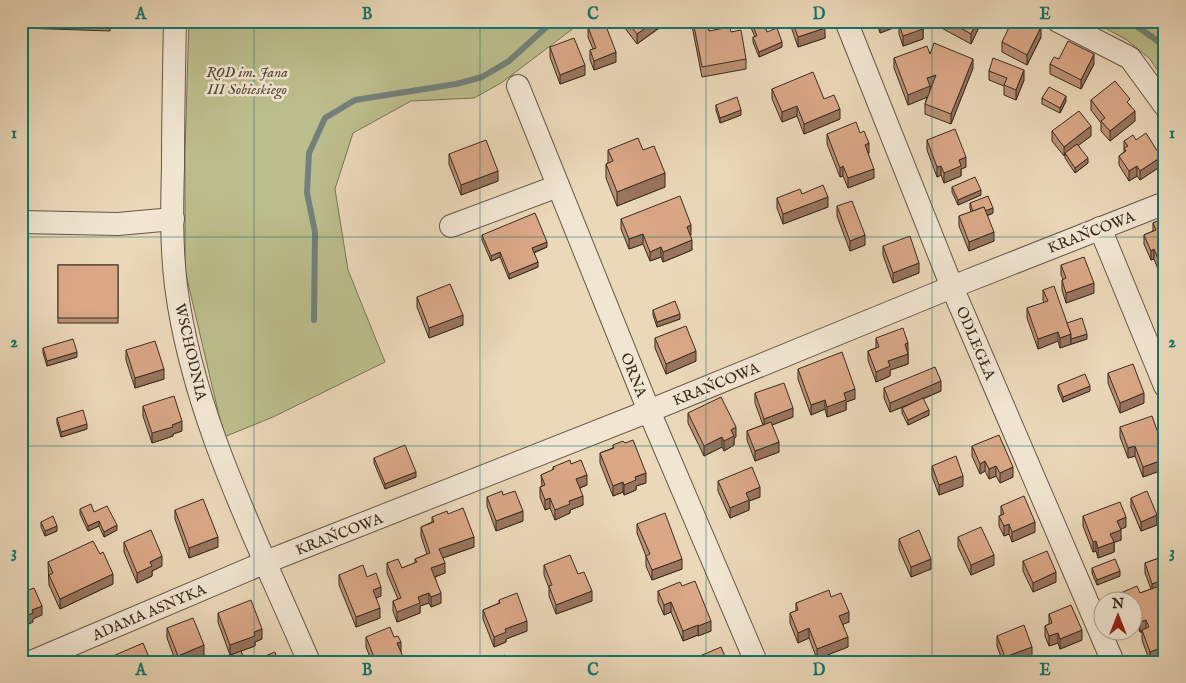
<svg xmlns="http://www.w3.org/2000/svg" width="1186" height="683" font-family="'IM FELL English',serif">
<style>
.green{fill:#bcbd8c;stroke:#7a7456}
.lines{fill:none;stroke-linecap:round;stroke-linejoin:round}
.stream{stroke:#73807a;stroke-width:6}
.minor-casing{stroke:#665646;stroke-width:24}
.minor{stroke:#f2e6d2;stroke-width:22}
.wall{fill:#bb9074;stroke:#392b1f}
.shaded-wall{fill:#99755e;stroke:#392b1f}
.building{fill:#daa787;stroke:#392b1f}
.grid{fill:none;stroke:#0f766e;stroke-width:1;stroke-opacity:0.55}
.labels{text-anchor:middle;stroke-width:5;stroke-linejoin:round;paint-order:stroke}
.park-label{font-size:15px;font-style:italic;fill:#534835;stroke:#f2e6d2}
.street-label{font-size:15px;fill:#392b1f;stroke:#f2e6d2}
.neatline{fill:none;stroke:#0f766e;stroke-width:2}
.grid-label{font-size:16px;text-anchor:middle;font-weight:bold;fill:#0f766e}
</style>
<rect width="100%" height="100%" fill="#ebd8b9"/>
<filter id="stains"><feTurbulence type="fractalNoise" baseFrequency=".004" numOctaves="4"/><feColorMatrix values="0 0 0 0 .2 0 0 0 0 .09 0 0 0 0 .02 0 0 0 .5 -.17"/></filter>
<radialGradient id="worn" r=".72"><stop offset=".6" stop-color="#630" stop-opacity="0"/><stop offset="1" stop-color="#630" stop-opacity=".3"/></radialGradient>
<g class="green">
<polygon points="189,21 583,21 501,83 474,98 411,101 353,133 335,189 348,270 385,362 273,417 224,437 185,270 185,151"/>
<polygon points="1092,21 1165,21 1165,82 1150,59 1127,40"/>
</g>
<g class="lines">
<g class="stream">
<polyline points="1129,21 1155,39 1165,48"/>
<polyline points="314,320 315,232 307,193 309,153 325,118 355,100 456,84 482,77 509,61 553,21"/>
</g>
<g class="minor-casing">
<g id="minor">
<path d="M175 21C174 69 173 117 173 165 172 205 171 246 176 286 193 418 257 540 309 662"/>
<polyline points="846,21 952,287 1113,662"/>
<polyline points="1058,21 1130,58 1165,106"/>
<polyline points="518,86 649,411 756,662"/>
<polyline points="21,222 118,224 173,219"/>
<polyline points="451,226 558,186"/>
<polyline points="1100,228 1165,386"/>
<polyline points="31,662 266,562 649,411 952,287 1165,203"/>
</g>
</g>
<use href="#minor" class="minor"/>
</g>
<g class="wall">
<polygon points="21,21 111,21 110,31 21,28"/>
<polygon points="621,21 668,21 668,22 637,44 621,23"/>
<polygon points="692,21 707,21 709,31 731,32 746,59 746,69 702,77 692,26"/>
<polygon points="748,21 763,21 767,32 782,47 759,57 753,42 753,37 755,37"/>
<polygon points="789,21 823,21 825,38 798,47"/>
<polygon points="876,21 923,21 923,39 903,46 899,34 899,26 880,33"/>
<polygon points="936,21 982,21 971,44 936,25"/>
<polygon points="588,27 616,62 594,70 590,60 590,50 593,49 588,37"/>
<polygon points="1041,37 1027,65 1002,52 1002,42"/>
<polygon points="550,47 585,75 560,84 550,57"/>
<polygon points="930,54 973,68 951,124 925,114 925,104 927,97 908,105 894,68 894,58"/>
<polygon points="1059,59 1094,64 1081,89 1050,74 1050,64"/>
<polygon points="989,71 1024,80 1016,100 1004,95 1004,86 989,80"/>
<polygon points="772,89 824,99 840,119 804,134 797,116 782,122 772,99"/>
<polygon points="1042,98 1066,101 1060,113 1042,104"/>
<polygon points="1091,100 1130,105 1135,121 1110,141 1101,131 1101,123 1091,110"/>
<polygon points="716,105 741,115 720,123 716,110"/>
<polygon points="1052,131 1091,136 1078,145 1088,163 1075,173 1065,158 1065,155 1064,156 1052,141"/>
<polygon points="860,133 869,153 868,153 874,178 848,188 843,176 840,177 827,144 827,134"/>
<polygon points="927,140 966,167 961,169 961,176 944,183 941,175 937,177 927,150"/>
<polygon points="1136,140 1161,166 1140,180 1137,176 1129,181 1119,165 1119,156 1124,152 1124,141"/>
<polygon points="608,150 643,150 665,187 617,206 606,178 606,164 608,163"/>
<polygon points="449,154 498,181 461,195 449,164"/>
<polygon points="952,187 981,195 958,205 952,192"/>
<polygon points="777,198 828,207 783,224 777,208"/>
<polygon points="970,203 993,213 987,216 994,241 969,251 959,226 959,216 971,212 970,208"/>
<polygon points="837,206 865,245 850,251 837,216"/>
<polygon points="1165,218 1165,266 1158,269 1154,259 1151,260 1144,244 1144,235 1153,231 1153,223"/>
<polygon points="621,219 691,235 690,236 692,250 663,262 661,257 650,261 643,244 629,249 621,229"/>
<polygon points="482,235 547,247 534,253 538,267 509,279 500,257 491,261 482,240"/>
<polygon points="883,246 919,273 893,283 883,255"/>
<rect x="58" y="265" width="60" height="58"/>
<polygon points="1061,265 1094,293 1066,303 1062,290 1062,280 1063,279 1061,275"/>
<polygon points="1043,290 1067,323 1087,339 1060,348 1058,341 1038,349 1027,318 1027,308 1044,303 1043,300"/>
<polygon points="417,297 463,325 429,338 417,307"/>
<polygon points="653,310 680,319 657,327 653,315"/>
<polygon points="655,338 696,361 666,374 655,348"/>
<polygon points="876,338 908,353 908,364 890,370 890,376 876,382 868,360 868,351 876,348"/>
<polygon points="43,348 77,357 47,366 43,353"/>
<polygon points="126,350 164,379 135,388 126,360"/>
<polygon points="798,369 855,399 846,402 846,410 827,417 825,409 811,415 798,379"/>
<polygon points="1108,373 1144,403 1120,413 1108,383"/>
<polygon points="1058,385 1090,391 1063,402 1058,390"/>
<polygon points="884,388 941,391 923,399 929,415 908,425 902,413 902,408 911,404 890,412 884,398"/>
<polygon points="755,393 793,417 772,425 779,452 755,461 747,440 747,431 763,425 755,403"/>
<polygon points="21,396 25,442 25,452 21,452"/>
<polygon points="143,406 182,431 173,434 173,436 152,443 143,416"/>
<polygon points="688,413 736,437 734,438 734,445 724,451 722,447 704,456 688,423"/>
<polygon points="57,418 87,429 61,437 57,423"/>
<polygon points="1120,427 1158,433 1165,434 1165,469 1143,477 1135,456 1128,458 1120,437"/>
<polygon points="613,445 646,483 636,486 636,490 624,495 623,492 613,496 600,463 600,453 613,448"/>
<polygon points="972,446 1013,477 1000,483 996,476 989,479 985,471 980,474 972,456"/>
<polygon points="374,458 416,477 385,489 374,463"/>
<polygon points="571,464 587,485 580,488 583,505 570,510 570,513 555,520 550,508 545,510 540,497 540,487 542,486 541,475 553,470 553,467"/>
<polygon points="932,466 963,486 939,495 932,476"/>
<polygon points="718,481 760,497 749,501 749,510 730,518 718,491"/>
<polygon points="503,495 523,521 496,531 487,506 487,497"/>
<polygon points="1131,498 1157,525 1141,531 1131,507"/>
<polygon points="1001,506 1035,532 1012,542 1009,534 1004,536 999,526 999,516 1001,515"/>
<polygon points="80,509 94,512 117,530 104,537 99,526 88,531 80,514"/>
<polygon points="175,510 218,547 189,558 175,519"/>
<polygon points="448,514 474,547 443,558 445,573 435,577 441,603 431,607 429,603 420,606 420,613 397,622 393,611 393,601 398,599 387,573 387,563 402,568 415,563 415,559 427,554 421,536 421,527 432,522 432,517"/>
<polygon points="1083,516 1126,527 1120,529 1121,540 1114,542 1114,552 1098,558 1096,551 1093,552 1083,526"/>
<polygon points="41,522 57,531 45,536 41,527"/>
<polygon points="637,524 682,569 652,580 646,566 646,556 637,533"/>
<polygon points="958,537 994,565 971,575 958,547"/>
<polygon points="899,539 931,569 911,577 899,549"/>
<polygon points="124,542 162,566 152,571 152,576 137,583 124,552"/>
<polygon points="1165,556 1150,662 1142,640 1142,632 1140,632 1134,617 1134,618 1134,600 1111,600 1111,597 1140,593 1151,589 1145,573 1145,563"/>
<polygon points="1023,561 1056,582 1033,592 1023,571"/>
<polygon points="48,562 113,584 60,609 49,585"/>
<polygon points="544,565 578,574 592,601 556,614 549,596 549,588 544,575"/>
<polygon points="1092,568 1120,576 1097,585 1092,573"/>
<polygon points="339,575 367,577 381,596 376,598 380,618 356,627 339,585"/>
<polygon points="682,586 711,631 698,636 698,635 683,641 671,612 664,615 658,601 658,591"/>
<polygon points="831,597 849,622 843,624 848,647 817,659 809,638 798,643 790,623 790,613 796,611 796,603"/>
<polygon points="499,600 527,631 506,639 506,642 494,647 483,619 483,610 499,603"/>
<polygon points="218,613 262,639 255,642 255,646 241,651 243,661 214,662 214,660 230,655 218,622"/>
<polygon points="1049,614 1082,640 1060,649 1058,643 1049,646 1045,636 1045,626 1049,624"/>
<polygon points="167,628 204,655 188,662 176,662 167,638"/>
<polygon points="997,636 1032,657 1020,662 1003,662 997,646"/>
<polygon points="366,637 400,652 404,659 412,662 372,662 366,647"/>
</g>
<g class="shaded-wall">
<polygon points="655,21 668,21 637,44 637,34"/>
<polygon points="885,21 903,21 903,24 880,33 880,23"/>
<polygon points="923,21 923,39 903,46 903,36"/>
<polygon points="977,21 982,21 971,44 971,34"/>
<polygon points="1041,27 1041,37 1027,65 1027,55"/>
<polygon points="825,28 825,38 798,47 798,37"/>
<polygon points="782,42 782,47 759,57 759,52"/>
<polygon points="616,52 616,62 594,70 594,61"/>
<polygon points="1094,54 1094,64 1081,89 1081,80"/>
<polygon points="973,59 973,68 951,124 951,114"/>
<polygon points="585,65 585,75 560,84 560,75"/>
<polygon points="1024,70 1024,80 1016,100 1016,90"/>
<polygon points="936,75 936,85 930,87 930,96 908,105 908,95 927,78"/>
<polygon points="1066,96 1066,101 1060,113 1060,108"/>
<polygon points="797,106 797,116 782,122 782,112"/>
<polygon points="840,109 840,119 804,134 804,124"/>
<polygon points="741,110 741,115 720,123 720,118"/>
<polygon points="1135,111 1135,121 1110,141 1110,131"/>
<polygon points="1091,126 1091,136 1066,155 1065,153 1065,155 1064,156 1064,147"/>
<polygon points="869,143 869,153 865,155 865,145"/>
<polygon points="966,157 966,167 961,169 961,176 944,183 944,173 959,160"/>
<polygon points="1161,157 1161,166 1140,180 1140,171"/>
<polygon points="1088,158 1088,163 1075,173 1075,168"/>
<polygon points="843,166 843,176 840,177 840,168"/>
<polygon points="941,166 941,175 937,177 937,167"/>
<polygon points="1137,166 1137,176 1129,181 1129,171"/>
<polygon points="874,169 874,178 848,188 848,178"/>
<polygon points="498,171 498,181 461,195 461,185"/>
<polygon points="665,173 665,187 617,206 617,192"/>
<polygon points="981,190 981,195 958,205 958,200"/>
<polygon points="828,197 828,207 783,224 783,214"/>
<polygon points="993,208 993,213 974,220 974,215"/>
<polygon points="691,225 691,235 687,237 687,227"/>
<polygon points="994,232 994,241 969,251 969,242"/>
<polygon points="643,234 643,244 629,249 629,239"/>
<polygon points="865,235 865,245 850,251 850,241"/>
<polygon points="692,240 692,250 663,262 663,252"/>
<polygon points="547,242 547,247 532,253 532,248"/>
<polygon points="661,247 661,257 650,261 650,252"/>
<polygon points="1154,249 1154,259 1151,260 1151,251"/>
<polygon points="500,252 500,257 491,261 491,256"/>
<polygon points="1165,256 1165,266 1158,269 1158,259"/>
<polygon points="538,262 538,267 509,279 509,274"/>
<polygon points="919,263 919,273 893,283 893,273"/>
<polygon points="1094,283 1094,293 1066,303 1066,293"/>
<polygon points="680,314 680,319 657,327 657,322"/>
<polygon points="463,315 463,325 429,338 429,328"/>
<polygon points="1058,332 1058,341 1038,349 1038,339"/>
<polygon points="1071,334 1071,344 1060,348 1060,338"/>
<polygon points="1087,334 1087,339 1071,344 1071,339"/>
<polygon points="908,343 908,353 905,344"/>
<polygon points="696,351 696,361 666,374 666,364"/>
<polygon points="77,352 77,357 47,366 47,361"/>
<polygon points="908,354 908,364 890,370 890,376 876,382 876,372 888,361"/>
<polygon points="164,369 164,379 135,388 135,378"/>
<polygon points="941,381 941,391 890,412 890,403"/>
<polygon points="1090,386 1090,391 1063,402 1063,397"/>
<polygon points="855,389 855,399 846,402 846,410 827,417 827,407 844,393"/>
<polygon points="1144,393 1144,403 1120,413 1120,403"/>
<polygon points="825,400 825,409 811,415 811,405"/>
<polygon points="793,408 793,417 764,428 764,419"/>
<polygon points="929,410 929,415 908,425 908,420"/>
<polygon points="182,421 182,431 173,434 173,436 152,443 152,433"/>
<polygon points="87,424 87,429 61,437 61,432"/>
<polygon points="736,427 736,437 734,438 734,445 724,451 724,441 731,430"/>
<polygon points="722,437 722,447 704,456 704,446"/>
<polygon points="779,442 779,452 755,461 755,451"/>
<polygon points="1135,446 1135,456 1128,458 1128,448"/>
<polygon points="1165,459 1165,469 1143,477 1143,467"/>
<polygon points="985,461 985,471 980,474 980,464"/>
<polygon points="996,466 996,476 989,479 989,469"/>
<polygon points="1013,467 1013,477 1000,483 1000,473"/>
<polygon points="416,472 416,477 385,489 385,484"/>
<polygon points="646,473 646,483 636,486 636,490 624,495 624,485 635,477"/>
<polygon points="587,475 587,485 576,489 576,479"/>
<polygon points="963,476 963,486 939,495 939,485"/>
<polygon points="623,482 623,492 613,496 613,486"/>
<polygon points="760,487 760,497 749,501 749,510 730,518 730,508 746,493"/>
<polygon points="583,496 583,505 570,510 570,513 555,520 555,510 569,501"/>
<polygon points="550,498 550,508 545,510 545,500"/>
<polygon points="523,511 523,521 496,531 496,521"/>
<polygon points="1157,515 1157,525 1141,531 1141,522"/>
<polygon points="1126,517 1126,527 1117,531 1117,521"/>
<polygon points="99,521 99,526 88,531 88,526"/>
<polygon points="1035,522 1035,532 1012,542 1012,532"/>
<polygon points="1009,524 1009,534 1004,536 1004,526"/>
<polygon points="117,525 117,530 104,537 104,532"/>
<polygon points="57,526 57,531 45,536 45,531"/>
<polygon points="1121,530 1121,540 1110,544 1110,534"/>
<polygon points="218,537 218,547 189,558 189,548"/>
<polygon points="474,537 474,547 439,559 439,549"/>
<polygon points="1096,541 1096,551 1093,552 1093,542"/>
<polygon points="1114,542 1114,552 1098,558 1098,548"/>
<polygon points="994,555 994,565 971,575 971,565"/>
<polygon points="162,556 162,566 152,571 152,576 137,583 137,573 150,562"/>
<polygon points="682,559 682,569 652,580 652,570"/>
<polygon points="931,559 931,569 911,577 911,567"/>
<polygon points="445,563 445,573 431,578 431,568"/>
<polygon points="25,566 25,576 21,578 21,568"/>
<polygon points="1120,571 1120,576 1097,585 1097,580"/>
<polygon points="1056,572 1056,582 1033,592 1033,583"/>
<polygon points="113,574 113,584 60,609 60,599"/>
<polygon points="1165,579 1165,589 1152,593 1152,584"/>
<polygon points="381,587 381,596 373,599 373,590"/>
<polygon points="592,591 592,601 556,614 556,605"/>
<polygon points="429,593 429,603 420,606 420,613 397,622 397,612 418,597"/>
<polygon points="441,593 441,603 431,607 431,597"/>
<polygon points="671,602 671,612 664,615 664,605"/>
<polygon points="42,606 42,615 33,619 33,622 21,628 21,618 32,610"/>
<polygon points="380,608 380,618 356,627 356,617"/>
<polygon points="849,612 849,622 839,626 839,616"/>
<polygon points="1146,620 1146,630 1142,630 1142,632 1140,632 1140,622"/>
<polygon points="527,621 527,631 506,639 506,642 494,647 494,637 505,629"/>
<polygon points="711,621 711,631 698,636 698,626"/>
<polygon points="698,625 698,635 683,641 683,631"/>
<polygon points="809,628 809,638 798,643 798,633"/>
<polygon points="262,629 262,639 255,642 255,646 230,655 230,645 254,632"/>
<polygon points="1082,630 1082,640 1060,649 1060,639"/>
<polygon points="1058,633 1058,643 1049,646 1049,636"/>
<polygon points="848,637 848,647 817,659 817,649"/>
<polygon points="401,642 401,652 397,643"/>
<polygon points="204,645 204,655 188,662 178,662 178,656"/>
<polygon points="1165,646 1165,656 1150,662 1150,652"/>
<polygon points="1032,647 1032,657 1020,662 1005,662 1005,657"/>
<polygon points="243,656 243,661 228,662"/>
</g>
<g class="building">
<polygon points="21,21 111,21 110,26 21,23"/>
<polygon points="604,21 616,52 594,61 590,50 596,48 588,27"/>
<polygon points="627,21 655,21 637,34"/>
<polygon points="693,21 707,21 709,31 730,27 731,32 741,30 746,59 702,67"/>
<polygon points="751,21 763,21 767,32 777,28 782,42 759,52 753,37 757,36"/>
<polygon points="792,21 823,21 825,28 798,37"/>
<polygon points="906,21 923,21 923,29 903,36 899,24"/>
<polygon points="948,21 977,21 971,34"/>
<polygon points="1012,21 1029,21 1041,27 1027,55 1002,42"/>
<polygon points="574,38 585,65 560,75 550,47"/>
<polygon points="1068,41 1094,54 1081,80 1050,64 1054,57 1059,59"/>
<polygon points="934,43 973,59 951,114 925,104 936,75 927,78 930,86 908,95 894,58 927,46 930,54"/>
<polygon points="993,58 1024,70 1016,90 1004,85 1007,78 989,71"/>
<polygon points="813,72 824,99 834,95 840,109 804,124 797,106 782,112 772,89"/>
<polygon points="1115,81 1130,99 1127,102 1135,111 1110,131 1101,121 1105,118 1091,100"/>
<polygon points="1049,87 1066,96 1060,108 1042,98"/>
<polygon points="737,97 741,110 720,118 716,105"/>
<polygon points="1079,111 1091,126 1064,147 1052,131"/>
<polygon points="856,122 860,133 864,131 869,143 865,145 874,169 848,178 843,166 840,168 827,134"/>
<polygon points="955,129 966,157 959,160 961,166 944,173 941,166 937,167 927,140"/>
<polygon points="1146,133 1161,157 1140,171 1137,166 1129,171 1119,156 1126,151 1124,148 1128,146 1124,141 1133,135 1136,140"/>
<polygon points="638,138 643,150 654,146 665,173 617,192 606,164 613,161 608,150"/>
<polygon points="486,140 498,171 461,185 449,154"/>
<polygon points="1077,144 1088,158 1075,168 1065,153"/>
<polygon points="975,177 981,190 958,200 952,187"/>
<polygon points="823,185 828,197 783,214 777,198 800,189 802,194"/>
<polygon points="680,196 691,225 687,227 692,240 663,252 661,247 650,252 643,234 629,239 621,219"/>
<polygon points="988,196 993,208 985,211 984,207 973,211 970,203"/>
<polygon points="852,201 865,235 850,241 837,206"/>
<polygon points="984,207 994,232 969,242 959,216"/>
<polygon points="535,213 547,242 532,248 538,262 509,274 500,252 491,256 482,235"/>
<polygon points="1165,218 1165,256 1158,259 1154,249 1151,251 1144,235 1156,230 1153,223"/>
<polygon points="910,236 919,263 893,273 883,246"/>
<polygon points="1084,257 1094,283 1066,293 1062,280 1066,278 1061,265"/>
<rect x="58" y="265" width="60" height="53"/>
<polygon points="450,284 463,315 429,328 417,297"/>
<polygon points="1054,286 1071,334 1060,338 1058,332 1038,339 1027,308 1048,301 1043,290"/>
<polygon points="675,301 680,314 657,322 653,310"/>
<polygon points="1082,318 1087,334 1071,339 1071,334 1067,323"/>
<polygon points="686,326 696,351 666,364 655,338"/>
<polygon points="903,328 908,343 905,344 908,354 888,361 890,366 876,372 868,351 879,347 876,338"/>
<polygon points="73,339 77,352 47,361 43,348"/>
<polygon points="155,341 164,369 135,378 126,350"/>
<polygon points="842,352 855,389 844,393 846,400 827,407 825,400 811,405 798,369"/>
<polygon points="1133,364 1144,393 1120,403 1108,373"/>
<polygon points="935,367 941,381 890,403 884,388"/>
<polygon points="1085,374 1090,386 1063,397 1058,385"/>
<polygon points="784,383 793,408 764,419 755,393"/>
<polygon points="21,396 23,396 25,442 21,442"/>
<polygon points="174,396 182,421 172,425 173,427 152,433 143,406"/>
<polygon points="721,397 736,427 731,430 734,436 724,441 722,437 704,446 688,413"/>
<polygon points="923,398 929,410 908,420 902,408"/>
<polygon points="83,410 87,424 61,432 57,418"/>
<polygon points="1152,416 1158,433 1163,431 1165,434 1165,459 1143,467 1135,446 1128,448 1120,427"/>
<polygon points="771,422 779,442 755,451 747,431"/>
<polygon points="999,435 1013,467 1000,473 996,466 989,469 985,461 980,464 972,446"/>
<polygon points="633,440 646,473 635,477 636,480 624,485 623,482 613,486 600,453 614,448 613,445 623,441 625,443"/>
<polygon points="405,445 416,472 385,484 374,458"/>
<polygon points="956,456 963,476 939,485 932,466"/>
<polygon points="570,460 571,464 581,460 587,475 576,479 583,496 569,501 570,504 555,510 550,498 545,500 540,487 545,485 541,475 554,469 553,467"/>
<polygon points="752,467 760,487 746,493 749,500 730,508 718,481"/>
<polygon points="502,491 503,495 515,491 523,511 496,521 487,497"/>
<polygon points="1147,491 1157,515 1141,522 1131,498"/>
<polygon points="1024,496 1035,522 1012,532 1009,524 1004,526 999,516 1004,514 1001,506"/>
<polygon points="203,499 218,537 189,548 175,510"/>
<polygon points="1120,502 1126,517 1117,521 1121,530 1110,534 1114,542 1098,548 1096,541 1093,542 1083,516"/>
<polygon points="91,504 94,512 107,506 117,525 104,532 99,521 88,526 80,509"/>
<polygon points="463,508 474,537 439,549 445,563 431,568 441,593 431,597 429,593 418,597 420,603 397,612 393,601 401,598 387,563 398,559 402,568 417,562 415,559 430,553 421,527 434,522 432,517 447,511 448,514"/>
<polygon points="665,513 682,559 652,570 646,556 650,554 637,524"/>
<polygon points="53,516 57,526 45,531 41,522"/>
<polygon points="981,527 994,555 971,565 958,537"/>
<polygon points="151,530 162,556 150,562 152,566 137,573 124,542"/>
<polygon points="919,530 931,559 911,567 899,539"/>
<polygon points="93,541 100,554 103,552 113,574 60,599 49,575 53,573 48,562"/>
<polygon points="1047,551 1056,572 1033,583 1023,561"/>
<polygon points="570,555 578,574 584,572 592,591 556,605 549,586 552,585 544,565"/>
<polygon points="1165,556 1165,579 1152,584 1145,563"/>
<polygon points="21,558 25,566 21,568"/>
<polygon points="1115,559 1120,571 1097,580 1092,568"/>
<polygon points="363,565 367,577 376,573 381,587 373,590 380,608 356,617 339,575"/>
<polygon points="695,581 711,621 698,626 698,625 683,631 671,602 664,605 658,591 680,582 682,586"/>
<polygon points="21,583 22,583 26,591 34,588 42,606 32,610 33,613 21,618"/>
<polygon points="1165,584 1165,646 1150,652 1142,630 1149,627 1146,620 1140,622 1134,608 1134,600 1113,600 1111,597 1137,586 1140,593"/>
<polygon points="829,590 831,597 841,593 849,612 839,616 848,637 817,649 809,628 798,633 790,613 798,610 796,603"/>
<polygon points="517,593 527,621 505,629 506,632 494,637 483,610 500,603 499,600"/>
<polygon points="251,600 262,629 254,632 255,636 230,645 218,613"/>
<polygon points="1071,605 1082,630 1060,639 1058,633 1049,636 1045,626 1052,623 1049,614"/>
<polygon points="193,618 204,645 178,656 167,628"/>
<polygon points="1024,625 1032,647 1005,657 997,636"/>
<polygon points="390,627 394,637 398,636 401,642 397,643 404,659 410,657 412,662 376,662 366,637"/>
<polygon points="143,643 151,662 115,662 113,656"/>
<polygon points="721,647 727,661 725,662 686,662"/>
<polygon points="241,651 243,656 228,662 226,657"/>
<polygon points="275,652 278,662 250,662"/>
<polygon points="225,655 228,662 214,662 214,660"/>
<polygon points="505,655 508,662 487,662"/>
</g>
<path class="grid" d="M254 21V662M480 21V662M706 21V662M932 21V662M21 237H1165M21 446H1165"/>
<g class="labels">
<g class="park-label">
<text x="247" y="77">ROD im. Jana<tspan x="247" dy="17">III Sobieskiego</tspan></text>
</g>
<g class="street-label">
<text transform="translate(1091 232) rotate(-21)" y="5">KRAŃCOWA</text>
<text transform="translate(976 343) rotate(67)" y="5">ODLEGŁA</text>
<text transform="translate(191 352) rotate(77)" y="5">WSCHODNIA</text>
<text transform="translate(634 375) rotate(68)" y="5">ORNA</text>
<text transform="translate(716 384) rotate(-22)" y="5">KRAŃCOWA</text>
<text transform="translate(339 534) rotate(-21)" y="5">KRAŃCOWA</text>
<text transform="translate(149 612) rotate(-23)" y="5">ADAMA ASNYKA</text>
</g>
</g>
<rect width="1186" height="683" fill="none" stroke="#ebd8b9" stroke-width="55"/>
<g transform="translate(1118 616)"><circle r="24" fill="#f2e6d2" stroke="#a89b8a"/>
<path d="M0-4L9 19L0 12L-9 19Z" fill="#8f2418"/>
<text y="-8" font-size="14" font-weight="bold" text-anchor="middle" fill="#392b1f">N</text>
</g>
<rect x="28" y="28" width="1130" height="628" class="neatline"/>
<g class="grid-label">
<text x="141" y="19">A</text>
<text x="367" y="19">B</text>
<text x="593" y="19">C</text>
<text x="819" y="19">D</text>
<text x="1045" y="19">E</text>
<text x="14" y="138">1</text>
<text x="1172" y="138">1</text>
<text x="14" y="347">2</text>
<text x="1172" y="347">2</text>
<text x="14" y="557">3</text>
<text x="1172" y="557">3</text>
<text x="141" y="675">A</text>
<text x="367" y="675">B</text>
<text x="593" y="675">C</text>
<text x="819" y="675">D</text>
<text x="1045" y="675">E</text>
</g>
<rect width="100%" height="100%" filter="url(#stains)"/>
<rect width="100%" height="100%" fill="url(#worn)"/>
</svg>
